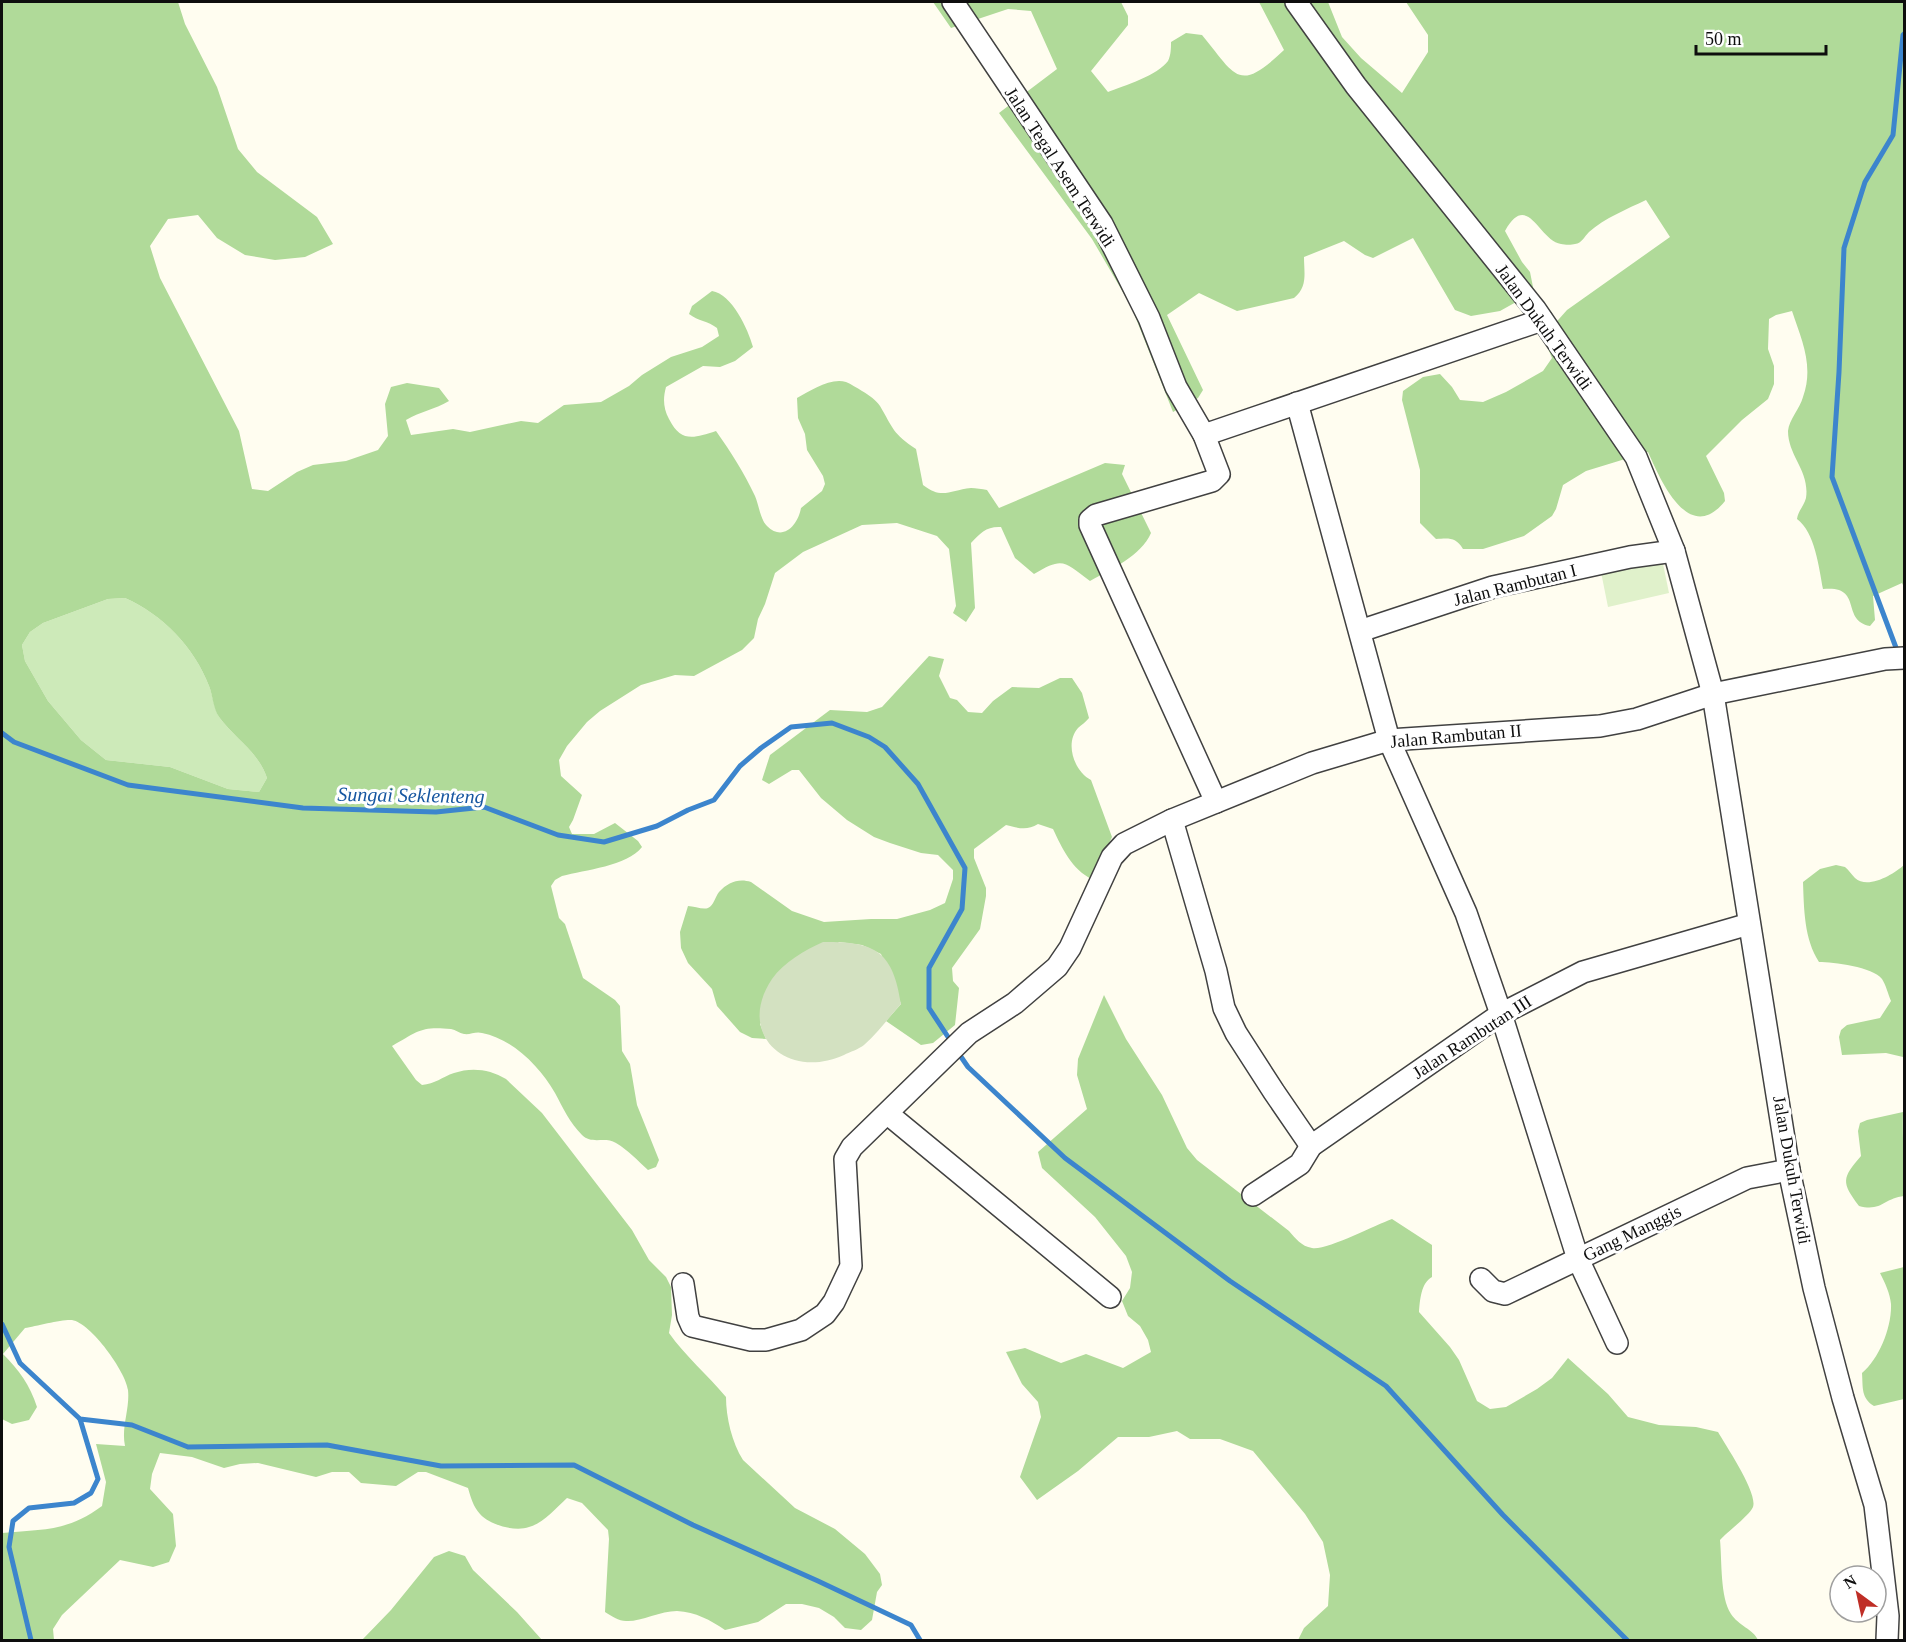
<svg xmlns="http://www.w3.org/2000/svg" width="1906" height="1642" font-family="Georgia,serif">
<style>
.green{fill:#cdeab9}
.forest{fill:#b0da99;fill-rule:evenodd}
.cemetery{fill:#d3e1c1}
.pitch{fill:#e0f1cb}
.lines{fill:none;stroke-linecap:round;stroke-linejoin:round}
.stream{stroke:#3c85cd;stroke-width:5}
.street-casing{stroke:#414141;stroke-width:24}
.street{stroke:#fff;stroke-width:21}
.labels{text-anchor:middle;stroke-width:6;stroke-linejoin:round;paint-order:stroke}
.street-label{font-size:18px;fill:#0e0e0e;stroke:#fff}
.water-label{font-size:20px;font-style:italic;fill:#1757a1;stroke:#fff}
</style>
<rect width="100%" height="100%" fill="#fffdf0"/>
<path class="green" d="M125 598C163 615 194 647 209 686 213 696 214 708 219 717 235 739 258 751 267 778L259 792 228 789 170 767 106 760 81 740 48 701 25 661 22 645 30 632 43 623 108 599Z"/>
<g class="forest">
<path d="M2 2H178L185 24 217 87 238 149 257 172 317 217 333 244 305 257 275 260 245 255 217 238 198 215 168 219 150 246 160 278 239 431 252 489 268 491 297 472 313 465 346 461 378 450 388 436 385 404 391 387 407 383 439 388 449 401C434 410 421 411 406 420L411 435 453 429 470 432 521 421 538 423 564 405 601 402 629 386 642 375 671 357 702 347 719 336 717 328C708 321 698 321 689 314L692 306 712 291C732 294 748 329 753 347L735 361 720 367 703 366 666 387C663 398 663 408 669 419 681 443 694 438 716 431 731 452 744 473 755 496 759 505 760 519 767 526 783 542 798 525 801 508L822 491 825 484 823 476 807 450 805 434 798 418 797 398C810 391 831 377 846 382 851 384 857 388 862 391 869 395 876 400 880 406 893 428 893 434 916 449L923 485C942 500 950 490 971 488 976 488 982 489 987 490L999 508 1105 463 1125 465 1122 474 1151 533C1141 556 1111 569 1090 581 1064 562 1064 556 1034 574L1015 558 1001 527C987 526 980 533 971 543L975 608 966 622 953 613 956 606 949 549 937 536 897 523 862 525 803 552 775 573 765 604 758 619 754 638 742 650 694 676 675 675 641 685 600 711 587 722 567 746 559 760 561 776 582 795 573 820 569 827 572 834H594L615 823 638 841 642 847C627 866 585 870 562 876L555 880 551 886 559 918 565 924 583 978 615 1000 620 1006 622 1051 630 1064 637 1105 659 1160 656 1167 648 1170C638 1161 628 1150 616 1143 605 1136 592 1145 582 1135 570 1123 563 1108 555 1093 540 1067 513 1039 482 1033 476 1031 470 1035 464 1034 459 1033 456 1030 451 1029 421 1026 418 1031 392 1046L416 1080 422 1085C435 1084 442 1077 454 1073 471 1067 490 1069 506 1079L542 1113 632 1230 649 1260 666 1277 671 1287 672 1315 669 1333C685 1356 708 1375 726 1397 726 1417 732 1443 743 1460L795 1508 835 1529 865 1554 880 1574 882 1585 877 1592 872 1620 861 1630 845 1628 834 1617 819 1608 802 1604H786L758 1622 725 1630C710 1620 696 1612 677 1611 660 1611 640 1622 626 1621 619 1621 611 1616 605 1612L609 1539 608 1530 582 1503 567 1498C556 1508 544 1523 529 1527 515 1532 490 1525 480 1514 473 1506 471 1498 468 1488L426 1472H418L396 1486 361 1483 349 1472H332L316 1477 258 1463 240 1464 224 1468 192 1457 160 1453 152 1474 150 1489 173 1514 176 1546 169 1562 153 1567 120 1560 62 1615 53 1629 54 1640H2V1533C43 1529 67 1532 102 1506L106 1482 96 1444 125 1446C121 1427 130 1409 128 1390 126 1372 91 1323 72 1320 63 1319 36 1326 25 1328L3 1354C19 1370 30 1385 37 1407L29 1420 12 1424 2 1419ZM125 598C163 615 194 647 209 686 213 696 213 708 219 717 235 739 258 751 267 778L259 792 228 789 170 767 106 760 81 740 48 701 25 661 22 645 30 632 43 623 108 599Z"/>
<path d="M933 2H1121L1128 16V25L1091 71 1108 92C1124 86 1158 75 1168 61 1171 55 1171 48 1171 42L1186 33 1202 35C1236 76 1238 94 1284 50L1259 2H1328L1342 37 1361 58 1402 93 1428 52V35L1406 2H1904V587L1902 583 1873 596 1875 620 1870 626C1840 620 1864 585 1823 589 1819 568 1815 532 1797 519 1798 511 1804 506 1806 498 1810 471 1788 456 1788 431 1789 420 1800 408 1803 397 1814 366 1802 341 1792 311L1776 315 1769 319 1768 349 1774 366V384L1768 399 1742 420 1706 456 1724 493 1725 501C1689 546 1661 481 1648 452L1586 471 1563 485 1556 509 1552 516 1524 536 1483 549H1463C1456 537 1449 538 1436 539L1420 523V470L1402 400 1403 391 1423 377 1440 374 1452 387 1460 400 1483 402 1506 392 1543 371 1552 358 1543 337 1567 310 1670 237 1646 200C1627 209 1605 218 1589 232 1584 237 1582 243 1575 244 1572 245 1565 245 1561 244 1539 241 1528 190 1505 231L1522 262 1530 272 1534 292 1500 311 1471 316 1455 310 1413 238 1373 258 1365 255 1344 241 1304 257C1304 273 1308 287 1294 298L1237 311 1199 293 1167 315 1203 390 1198 398 1173 412 1131 306 1092 239 999 113 1057 69 1031 11 1008 9 951 28Z"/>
<path d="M929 656 944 659 939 676 950 698 957 700 968 712 982 713 993 701 1012 687 1039 688 1060 678H1072L1082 693 1089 718C1086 722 1081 725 1078 728 1064 744 1075 772 1091 780L1112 837 1092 879C1072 870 1062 848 1053 829L1038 824C1027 831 1018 828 1006 825L974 849V858L986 888V896L980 929 952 968 953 981 959 988 955 1025 933 1043 921 1045 886 1021 901 1004 881 954 862 945 839 942 760 1024 766 1039 752 1038 740 1032 717 1006 712 989 688 963 681 948 680 932 688 906C694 906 703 910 708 908 714 905 715 897 719 892 728 882 739 878 751 882L792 911 824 922 871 919H897L930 910 945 903 953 879V870L938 855 921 853 890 843 874 837 847 820 821 798 799 770H792L769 784 762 780 770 755 830 710 867 712 882 707Z"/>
<path d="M1836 865 1845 867C1849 870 1851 874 1855 878 1868 890 1894 874 1904 865V1055L1903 1057 1886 1053 1842 1055 1839 1037 1841 1030 1847 1025 1880 1018 1891 1001C1888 994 1886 985 1882 979 1873 967 1833 962 1819 962 1804 939 1804 909 1803 882L1820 869Z"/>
<path d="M1104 995 1126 1039 1162 1095 1187 1148 1197 1160 1289 1231C1296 1239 1301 1246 1312 1248 1326 1251 1375 1225 1392 1219L1432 1245V1277C1421 1283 1420 1300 1419 1312L1450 1347 1459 1360 1477 1401 1490 1409 1506 1407 1537 1389 1552 1378 1568 1358 1608 1394 1628 1417 1659 1425 1696 1427 1718 1432C1726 1446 1758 1493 1753 1507 1749 1516 1727 1532 1720 1540 1722 1561 1720 1597 1731 1614 1738 1625 1754 1630 1758 1640H1298L1304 1628 1328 1606 1330 1575 1323 1542 1305 1514 1253 1451 1220 1439H1190L1177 1431 1149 1437H1118L1078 1471 1037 1500 1020 1477 1041 1417 1038 1402 1022 1384 1006 1352 1025 1348 1061 1363 1086 1354 1123 1368 1151 1352 1148 1340 1140 1326 1128 1316 1122 1301 1130 1288 1132 1272 1126 1256 1095 1217 1042 1168 1038 1152 1087 1109 1077 1075 1078 1059Z"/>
<path d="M1903 1112C1902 1141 1905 1167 1904 1196 1884 1198 1882 1212 1859 1206 1841 1182 1842 1178 1861 1156L1858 1131 1860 1123 1867 1120Z"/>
<path d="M1904 1267V1399L1874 1406C1861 1398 1863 1388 1862 1373 1879 1359 1892 1327 1891 1304 1890 1293 1885 1283 1880 1273Z"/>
<polygon points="449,1551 465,1556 473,1570 517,1612 542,1640 362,1640 391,1610 434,1557"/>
</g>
<path class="cemetery" d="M823 942C876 941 893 952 901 1004 889 1017 878 1033 864 1045 859 1049 850 1052 844 1055 787 1081 735 1034 772 979 784 962 805 950 823 942Z"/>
<polygon class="pitch" points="1662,559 1669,593 1608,607 1601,572"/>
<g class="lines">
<g class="stream">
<polyline points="1898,653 1832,477 1839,372 1844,248 1865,182 1893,135 1903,35 1904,34"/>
<polyline points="2,733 14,742 128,785 303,808 436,812 484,807 558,835 604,842 657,826 688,810 714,800 740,766 761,748 791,727 832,723 869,737 885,747 918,784 965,868 962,909 929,968 929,1008 952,1043"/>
<polyline points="957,1051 968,1067 1065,1158 1230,1281 1386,1386 1503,1515 1627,1640"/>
<polyline points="2,1324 20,1363 80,1419 132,1425 188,1447 327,1445 441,1466 574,1465 693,1525 818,1581 911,1625 920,1640"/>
<polyline points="31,1640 9,1547 13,1521 29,1508 74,1503 91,1493 98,1479 80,1419"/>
</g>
<g class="street-casing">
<g id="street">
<polyline points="953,2 1102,224 1149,318 1176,387 1204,435 1219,474 1212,481 1096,515 1090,520 1090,525 1216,802"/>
<polyline points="1296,2 1356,86 1535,309 1636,457 1674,551 1713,694 1789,1170 1814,1288 1843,1398 1875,1505 1888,1616 1887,1640"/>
<polyline points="1297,403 1389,740 1466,913 1501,1014 1578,1259 1617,1343"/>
<polyline points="1204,435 1542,320"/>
<polyline points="1360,631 1493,587 1630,557 1674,551"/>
<polyline points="1172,820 1216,971 1224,1008 1236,1033 1274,1092 1311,1146"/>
<polyline points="888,1114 1110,1297"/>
<polyline points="1253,1195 1300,1164 1311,1146 1501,1014 1583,972 1749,924"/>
<polyline points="1481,1279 1493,1291 1505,1294 1747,1178 1789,1170"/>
<polyline points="683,1284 688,1317 692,1326 751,1340 766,1340 801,1330 825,1314 834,1302 851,1266 845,1159 852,1147 969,1033 1015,1003 1057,967 1070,948 1112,857 1124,844 1172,820 1312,763 1389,740 1600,726 1637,719 1713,694 1885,659 1904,658"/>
</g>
</g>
<use href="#street" class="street"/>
</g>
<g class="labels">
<g class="street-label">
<text transform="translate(1060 167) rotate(57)" y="6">Jalan Tegal Asem Terwidi</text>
<text transform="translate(1544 327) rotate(54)" y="6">Jalan Dukuh Terwidi</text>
<text transform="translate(1515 585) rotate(-14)" y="6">Jalan Rambutan I</text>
<text transform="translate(1456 736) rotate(-5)" y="6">Jalan Rambutan II</text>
<text transform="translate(1472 1037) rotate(-33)" y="6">Jalan Rambutan III</text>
<text transform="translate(1792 1170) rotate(80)" y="6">Jalan Dukuh Terwidi</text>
<text transform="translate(1632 1233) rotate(-26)" y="6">Gang Manggis</text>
</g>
<g class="water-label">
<text transform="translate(411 795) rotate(1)" y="7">Sungai Seklenteng</text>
</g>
</g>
<rect width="1906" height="1642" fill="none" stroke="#0e0e0e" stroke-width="6"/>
<g transform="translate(1858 1594) rotate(327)"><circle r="28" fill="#ffffff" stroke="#9f9f9f" stroke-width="1.5"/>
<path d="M0-4.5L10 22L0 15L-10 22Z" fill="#bf2e26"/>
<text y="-9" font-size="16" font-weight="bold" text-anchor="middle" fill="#0e0e0e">N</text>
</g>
<path d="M1696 45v9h130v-9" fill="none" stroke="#0e0e0e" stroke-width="3"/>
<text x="1705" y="45" font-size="18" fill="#0e0e0e" stroke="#ffffff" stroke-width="4.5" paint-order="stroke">50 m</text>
</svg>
